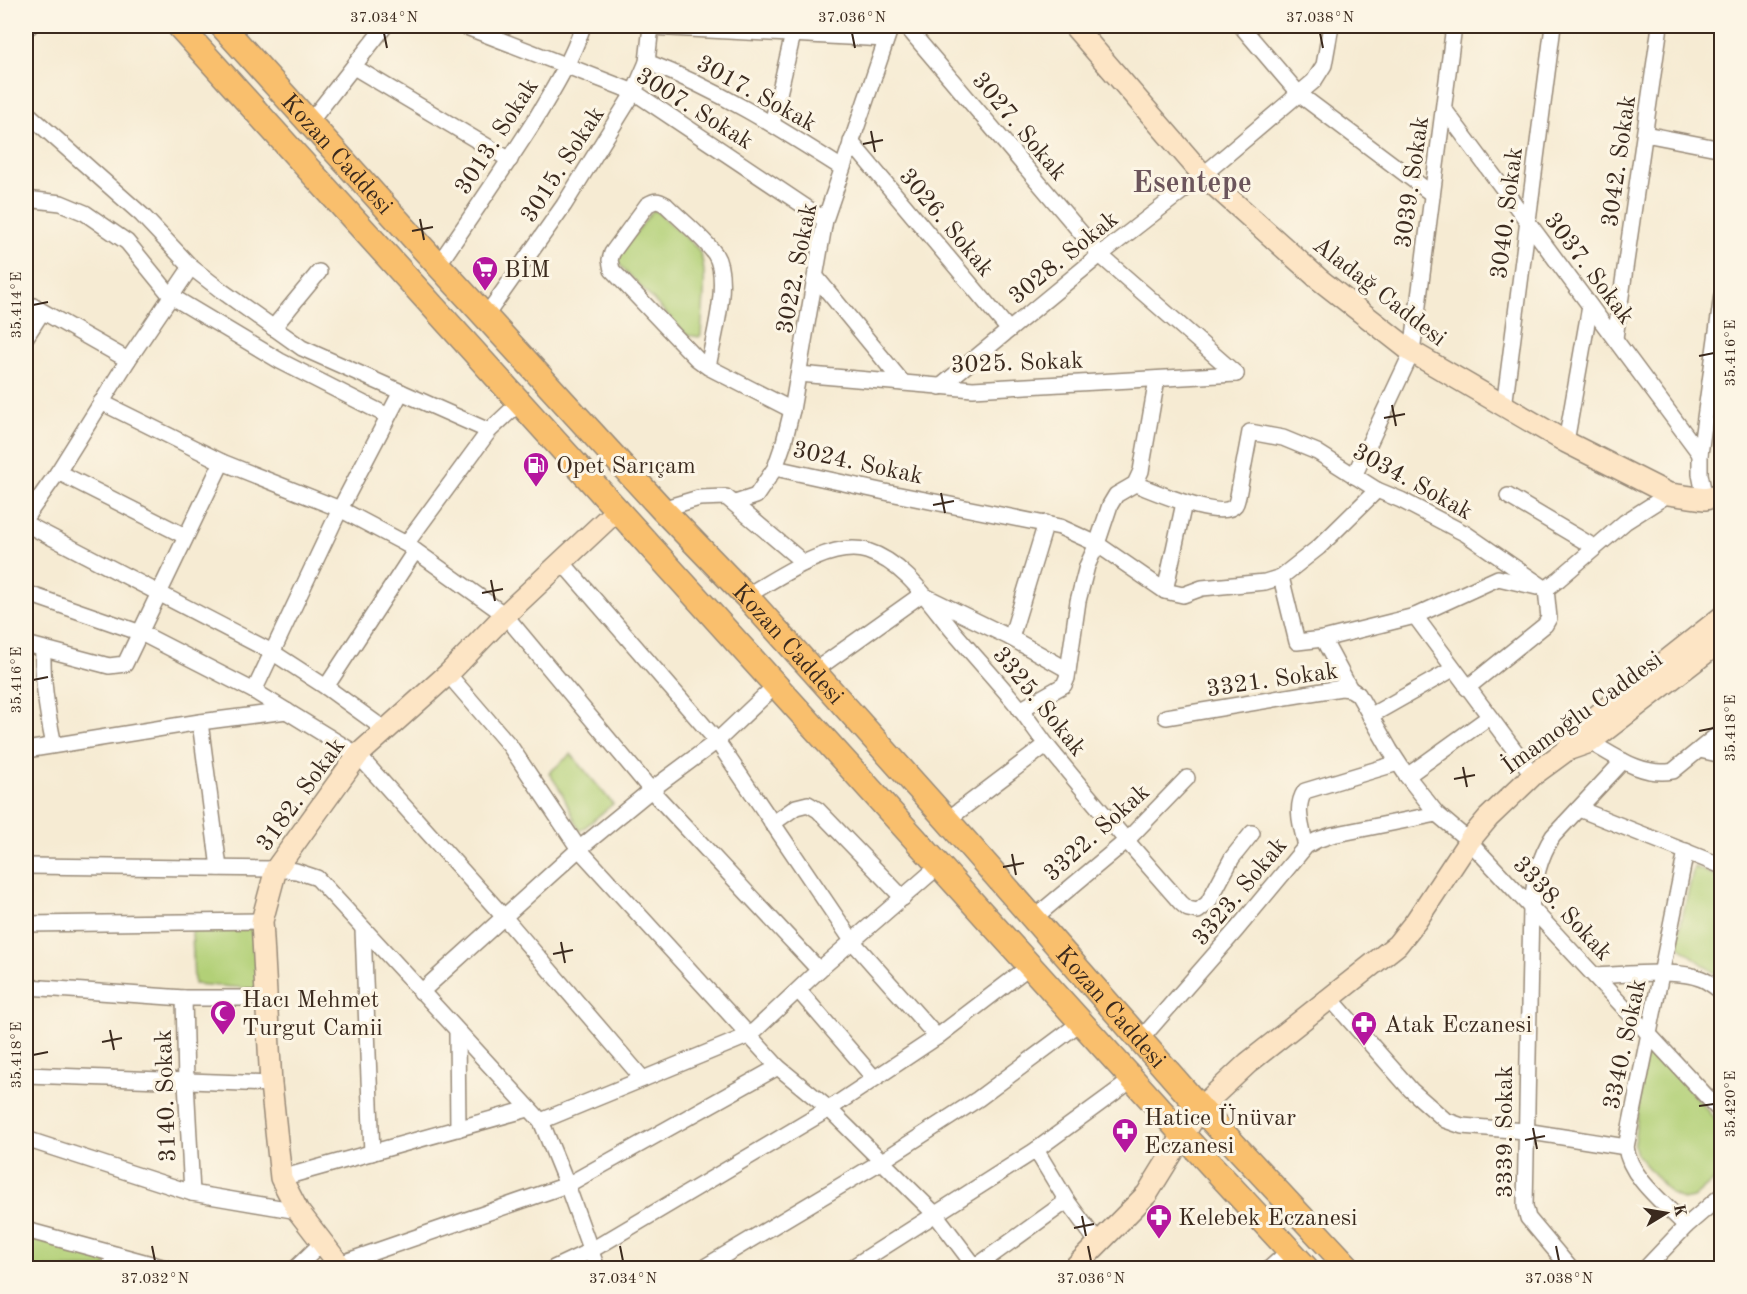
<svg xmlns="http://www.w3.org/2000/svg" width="1747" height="1294" font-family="'Old Standard TT',serif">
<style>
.green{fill:#b2d077;stroke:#767d4a;stroke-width:1.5}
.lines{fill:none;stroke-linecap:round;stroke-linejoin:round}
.minor-casing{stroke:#988a78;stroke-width:18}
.secondary-casing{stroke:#988a78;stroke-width:24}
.trunk-casing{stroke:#988a78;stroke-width:27}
.minor{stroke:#fff;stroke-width:15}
.secondary{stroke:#fde5c5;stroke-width:21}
.trunk{stroke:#f9bf6d;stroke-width:24}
.ticks{fill:none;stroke:#3b2a1e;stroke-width:2}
.labels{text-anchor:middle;stroke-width:6;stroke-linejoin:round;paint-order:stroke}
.street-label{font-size:24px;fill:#3b2a1e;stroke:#fcf5e5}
.poi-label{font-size:24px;fill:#3b2a1e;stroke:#fcf5e5;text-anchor:start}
.district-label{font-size:30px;font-weight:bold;fill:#6c555c;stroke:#fcf5e5}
.neatline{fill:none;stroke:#3b2a1e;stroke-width:2}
.ticks-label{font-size:15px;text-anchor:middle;fill:#3b2a1e}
</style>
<rect width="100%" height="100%" fill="#fcf5e5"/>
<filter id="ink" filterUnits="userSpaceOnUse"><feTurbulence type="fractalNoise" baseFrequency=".0167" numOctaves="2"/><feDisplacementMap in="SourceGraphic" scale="12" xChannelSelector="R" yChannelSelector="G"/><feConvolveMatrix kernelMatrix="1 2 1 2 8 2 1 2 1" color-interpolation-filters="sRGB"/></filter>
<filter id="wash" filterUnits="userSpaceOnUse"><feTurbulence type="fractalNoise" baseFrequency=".008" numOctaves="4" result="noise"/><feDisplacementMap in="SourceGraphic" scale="24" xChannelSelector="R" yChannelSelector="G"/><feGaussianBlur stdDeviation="1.35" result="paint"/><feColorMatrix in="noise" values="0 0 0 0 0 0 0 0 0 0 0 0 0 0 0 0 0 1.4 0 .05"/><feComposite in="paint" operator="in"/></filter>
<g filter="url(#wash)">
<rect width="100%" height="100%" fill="#f6ebd3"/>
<g class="green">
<path d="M654 209 697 248C710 265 702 313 701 335L699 337 687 335 615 260Z"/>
<polygon points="571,754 613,804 580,831 561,791 549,773"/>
<polygon points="1694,867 1721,878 1721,978 1676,944"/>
<polygon points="197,926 255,929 258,989 194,984 192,931"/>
<polygon points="1647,1042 1721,1126 1721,1174 1693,1198 1683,1200 1670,1193 1637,1155 1634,1144"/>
<polygon points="26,1236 110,1260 104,1268 26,1268"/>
</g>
</g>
<g filter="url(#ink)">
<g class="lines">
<g class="minor-casing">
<g id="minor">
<polyline points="464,26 634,92 825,220"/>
<polyline points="906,26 1100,255 1236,374"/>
<polyline points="1241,26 1299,94 1432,194"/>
<polyline points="651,27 886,39"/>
<polyline points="26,29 30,26"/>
<path d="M647 62C717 89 779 128 842 168"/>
<polyline points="354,67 510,160"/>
<polyline points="1444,109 1700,454"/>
<polyline points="26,112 142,215 191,267 222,291 302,348 489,431"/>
<polyline points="310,122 385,26"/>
<polyline points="772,124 793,34"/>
<polyline points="1645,134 1722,149"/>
<polyline points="851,142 1009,330"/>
<polyline points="26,199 61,203 85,213 127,242 171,296 280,361 388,416"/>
<path d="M438 265C471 217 504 169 535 120 553 90 572 59 583 26"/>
<polyline points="816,277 903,383"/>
<polyline points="26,302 128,360"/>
<polyline points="485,317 564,205 634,92 647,62 651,26"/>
<polyline points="273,328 319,272"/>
<polyline points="26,337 42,312"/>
<polyline points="1615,338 1660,26"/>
<path d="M708 367C713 339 731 279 715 254 703 237 681 220 666 205 658 200 655 200 647 205L612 253 610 260 612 270 697 359 708 367 792 410"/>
<polyline points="799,374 973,389 1236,374"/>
<polyline points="940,387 1100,255 1203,175 1314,81 1324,65 1331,26"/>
<polyline points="101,402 222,462 340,509 406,544 505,615 651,790 819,970"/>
<polyline points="1504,407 1553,26"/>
<polyline points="1566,442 1590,306"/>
<polyline points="775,468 885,492 1060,527 1097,544 1165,591 1183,595 1202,588 1265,582 1281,577 1319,547 1377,490"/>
<polyline points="58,472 185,536"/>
<polyline points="1354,476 1412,352 1454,26"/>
<path d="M1135 484C1152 490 1222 522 1235 505 1237 502 1237 499 1238 496L1250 432 1283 438 1317 452 1377 490 1401 500 1466 534 1546 589"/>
<polyline points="1508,496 1594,547"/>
<polyline points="1705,499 1700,474 1700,454 1722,295"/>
<polyline points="735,503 756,496 775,468 784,442 792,410 825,220 891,26"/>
<polyline points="662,509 699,498 726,497 804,563"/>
<polyline points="26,517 58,472 128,360 191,267"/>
<polyline points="26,524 272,652 326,687 384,729"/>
<polyline points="406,544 489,431 520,402"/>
<polyline points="561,561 717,741 853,942 937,1037"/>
<polyline points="1281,577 1297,642 1323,639 1415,616 1498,578 1537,587"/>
<polyline points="1165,591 1184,503"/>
<polyline points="26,593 141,633 254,691 358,755 504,917 643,1079"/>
<path d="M746 596C778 578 830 540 867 551 905 563 929 602 953 631 975 657 999 683 1021 710 1030 722 1039 735 1048 747 1091 800 1136 852 1181 903L1188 909 1198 911 1208 903 1232 858 1252 833"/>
<polyline points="927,597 1011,638 1068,670"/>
<polyline points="1415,616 1533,775"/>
<polyline points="1011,638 1046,523"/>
<polyline points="1323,639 1350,689"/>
<polyline points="26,644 109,666 125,664 222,462"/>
<path d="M43 649C42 682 47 713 54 745"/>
<polyline points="814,671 922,594"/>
<polyline points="448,674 510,746 579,849 778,1067 829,1109 936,1215 976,1268"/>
<polyline points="326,687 415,551"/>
<polyline points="1467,688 1545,625 1549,618 1546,589 1559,579 1625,522 1669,494"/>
<polyline points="254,691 340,509 401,392"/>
<polyline points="1020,710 1064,685 1067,678 1078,601 1087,566 1097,544 1110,505 1116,495 1135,484 1141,471 1157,379"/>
<polyline points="1370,716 1453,669"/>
<polyline points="1166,717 1341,688 1350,689 1358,694 1390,750 1407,776 1437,814 1469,841 1722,1113"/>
<polyline points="200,722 219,868"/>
<path d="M1590 742C1616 757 1643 777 1673 771L1722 731"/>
<polyline points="26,750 200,722 287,711"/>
<polyline points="1700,750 1722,755"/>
<polyline points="1407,776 1489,717"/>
<polyline points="1579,809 1722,866"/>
<polyline points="947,820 1046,745"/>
<polyline points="772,824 796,807 808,804 818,810 903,898"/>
<path d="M1306 846C1302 828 1294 807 1305 791L1398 763"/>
<path d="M1686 851 1626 1147C1629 1177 1665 1204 1686 1226"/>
<polyline points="26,866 276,869 296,871 317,878 541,1121 567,1185 597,1268"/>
<polyline points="1034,918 1126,841 1187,778"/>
<polyline points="26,924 262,921"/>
<polyline points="363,930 372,1153"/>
<path d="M1595 976C1623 975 1677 968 1702 979 1709 982 1715 987 1722 992"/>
<polyline points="28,987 184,998 267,998"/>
<polyline points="799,991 874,1078"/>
<polyline points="421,992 579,849 651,790 717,741 776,685"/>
<polyline points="184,998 186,1082 192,1193"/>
<polyline points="1331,999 1411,1090 1445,1120 1462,1126 1525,1131 1626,1147"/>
<polyline points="457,1032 458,1129"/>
<polyline points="1140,1040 1237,929 1306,846 1317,840 1332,835 1437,814"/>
<polyline points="26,1075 271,1084"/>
<polyline points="541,1121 750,1035 819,970 940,865"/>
<polyline points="26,1139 192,1193 298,1211"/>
<polyline points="1036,1150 1067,1201 1098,1243"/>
<polyline points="281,1178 528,1109"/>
<polyline points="26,1230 166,1268"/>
<polyline points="339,1264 567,1185 778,1067"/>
<polyline points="108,1268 117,1255"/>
<polyline points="296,1268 322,1243"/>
<polyline points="554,1268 590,1251 829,1109 937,1037 1031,965"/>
<polyline points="703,1268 882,1161 978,1099 1081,1022"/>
<polyline points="851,1268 1036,1150 1133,1079"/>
<polyline points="974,1268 1067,1201"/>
<polyline points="1270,1268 1290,1250"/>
<path d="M1570 1268 1528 1218 1525 1206 1531 907C1535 881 1538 859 1553 836L1623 761"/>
<polyline points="1646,1268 1686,1226 1722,1195"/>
</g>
</g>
<g class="secondary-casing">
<g id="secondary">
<polyline points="1074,26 1203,175 1320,280 1412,352 1566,442 1669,494 1705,499 1722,495"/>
<polyline points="1567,750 1578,731 1722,617"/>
<polyline points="342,1268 298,1211 281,1178 271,1084 262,921 276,869 358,755 448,674 505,615 618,509"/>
<polyline points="1074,1268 1147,1194 1200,1108 1248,1063 1397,945 1416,921 1469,841 1488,818 1533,775 1567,750 1590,742 1722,640"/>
</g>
</g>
<g class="trunk-casing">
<g id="trunk">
<polyline points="179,26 1184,1136 1306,1268"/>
<path id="s1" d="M222 26 438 265 662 509 746 596 947 820 1200 1108 1349 1268"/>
</g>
</g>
<use href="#minor" class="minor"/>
<use href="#secondary" class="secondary"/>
<use href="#trunk" class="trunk"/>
</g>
</g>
<path class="ticks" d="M384 33 387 48M852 33 855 48M1320 33 1323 48M871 131 875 152M863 144 883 140M420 219 424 240M412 231 433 227M33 305 48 302M1699 356 1714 353M1392 405 1396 426M1384 418 1405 414M941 493 945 513M933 505 954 501M491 580 495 601M482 593 503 589M33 680 48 677M1699 731 1714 728M1463 767 1467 787M1454 779 1475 775M1012 854 1016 875M1003 867 1024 863M561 942 565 963M553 954 573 950M110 1030 114 1050M102 1042 122 1038M33 1055 48 1052M1699 1106 1714 1104M1533 1128 1537 1149M1525 1140 1545 1136M1082 1216 1086 1236M1074 1228 1094 1224M152 1246 155 1261M620 1246 623 1261M1088 1246 1091 1261M1556 1246 1559 1261"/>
<defs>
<g id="supermarket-pin" transform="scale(1.35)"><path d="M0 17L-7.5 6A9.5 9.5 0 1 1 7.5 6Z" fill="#b5179e" stroke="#fcf5e5"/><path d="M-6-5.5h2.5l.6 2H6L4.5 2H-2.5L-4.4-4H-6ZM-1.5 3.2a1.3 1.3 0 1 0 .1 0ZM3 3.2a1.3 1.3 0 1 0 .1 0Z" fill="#fff"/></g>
<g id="fuel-pin" transform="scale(1.35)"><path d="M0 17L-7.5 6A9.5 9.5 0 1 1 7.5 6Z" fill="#b5179e" stroke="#fcf5e5"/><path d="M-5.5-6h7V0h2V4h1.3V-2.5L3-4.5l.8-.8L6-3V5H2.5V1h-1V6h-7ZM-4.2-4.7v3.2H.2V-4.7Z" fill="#fff"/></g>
<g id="mosque-pin" transform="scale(1.35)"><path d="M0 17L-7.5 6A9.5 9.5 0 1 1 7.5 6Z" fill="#b5179e" stroke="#fcf5e5"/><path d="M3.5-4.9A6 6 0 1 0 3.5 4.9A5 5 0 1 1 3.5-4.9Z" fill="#fff"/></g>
<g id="pharmacy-pin" transform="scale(1.35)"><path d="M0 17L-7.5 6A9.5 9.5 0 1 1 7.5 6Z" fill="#b5179e" stroke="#fcf5e5"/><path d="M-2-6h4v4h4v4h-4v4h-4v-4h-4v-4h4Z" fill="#fff"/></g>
</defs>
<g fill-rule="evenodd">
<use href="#supermarket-pin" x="485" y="269"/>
<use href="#fuel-pin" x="536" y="465"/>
<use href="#mosque-pin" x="223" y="1013"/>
<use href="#pharmacy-pin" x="1364" y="1024"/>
<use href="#pharmacy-pin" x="1125" y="1131"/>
<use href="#pharmacy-pin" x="1159" y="1217"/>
</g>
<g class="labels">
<g class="street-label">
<text transform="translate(757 93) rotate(29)" y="8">3017. Sokak</text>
<text transform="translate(695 108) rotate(32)" y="8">3007. Sokak</text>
<text transform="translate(1020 126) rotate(50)" y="8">3027. Sokak</text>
<text transform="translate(496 136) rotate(-57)" y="8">3013. Sokak</text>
<text dy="8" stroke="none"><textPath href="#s1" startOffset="172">Kozan Caddesi</textPath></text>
<text transform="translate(1618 161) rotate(-82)" y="8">3042. Sokak</text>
<text transform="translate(562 164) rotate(-57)" y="8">3015. Sokak</text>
<text transform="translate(1411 182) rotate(-82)" y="8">3039. Sokak</text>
<text transform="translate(1506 213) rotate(-83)" y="8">3040. Sokak</text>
<text transform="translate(947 222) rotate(50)" y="8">3026. Sokak</text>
<text transform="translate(1063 257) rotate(-39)" y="8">3028. Sokak</text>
<text transform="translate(796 268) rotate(-79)" y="8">3022. Sokak</text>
<text transform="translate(1590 268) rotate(53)" y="8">3037. Sokak</text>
<text transform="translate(1380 291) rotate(38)" y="8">Aladağ Caddesi</text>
<text transform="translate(1017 362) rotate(-2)" y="8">3025. Sokak</text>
<text transform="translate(858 462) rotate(12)" y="8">3024. Sokak</text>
<text transform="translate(1413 481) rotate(29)" y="8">3034. Sokak</text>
<text dy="8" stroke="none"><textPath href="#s1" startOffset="838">Kozan Caddesi</textPath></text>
<text transform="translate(1272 679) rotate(-8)" y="8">3321. Sokak</text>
<text transform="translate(1040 701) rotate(51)" y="8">3325. Sokak</text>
<text transform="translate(1582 712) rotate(-36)" y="8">İmamoğlu Caddesi</text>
<text transform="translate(300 794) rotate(-54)" y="8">3182. Sokak</text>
<text transform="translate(1096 832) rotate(-42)" y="8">3322. Sokak</text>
<text transform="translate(1239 891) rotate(-50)" y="8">3323. Sokak</text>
<text transform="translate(1563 908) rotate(47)" y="8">3338. Sokak</text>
<text dy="8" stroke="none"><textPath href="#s1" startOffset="1324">Kozan Caddesi</textPath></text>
<text transform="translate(1624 1044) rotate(-78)" y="8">3340. Sokak</text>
<text transform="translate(165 1096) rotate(-92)" y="8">3140. Sokak</text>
<text transform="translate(1504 1132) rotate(-90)" y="8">3339. Sokak</text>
</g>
<g class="poi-label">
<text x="504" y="277">BİM</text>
<text x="556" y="473">Opet Sarıçam</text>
<text x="242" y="1007">Hacı Mehmet<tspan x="242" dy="28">Turgut Camii</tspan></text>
<text x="1384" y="1032">Atak Eczanesi</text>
<text x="1144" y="1125">Hatice Ünüvar<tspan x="1144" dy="28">Eczanesi</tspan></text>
<text x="1178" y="1225">Kelebek Eczanesi</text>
</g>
<g class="district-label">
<text x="1192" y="192">Esentepe</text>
</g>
</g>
<rect width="1747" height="1294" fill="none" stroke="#fcf5e5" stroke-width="66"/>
<g transform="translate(1666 1213) rotate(79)" stroke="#fcf5e5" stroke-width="4.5" paint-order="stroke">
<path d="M0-4.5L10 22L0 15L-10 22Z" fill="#3b2a1e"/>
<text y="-9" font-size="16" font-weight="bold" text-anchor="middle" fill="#3b2a1e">K</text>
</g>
<rect x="33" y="33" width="1681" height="1228" class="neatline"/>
<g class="ticks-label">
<text x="384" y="22">37.034°N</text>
<text x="852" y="22">37.036°N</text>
<text x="1320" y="22">37.038°N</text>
<text transform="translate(16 305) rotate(-90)" y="5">35.414°E</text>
<text transform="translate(1730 353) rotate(-90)" y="5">35.416°E</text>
<text transform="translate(16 680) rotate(-90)" y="5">35.416°E</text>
<text transform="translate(1730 728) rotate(-90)" y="5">35.418°E</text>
<text transform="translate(16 1055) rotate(-90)" y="5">35.418°E</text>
<text transform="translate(1730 1104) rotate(-90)" y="5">35.420°E</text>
<text x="155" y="1283">37.032°N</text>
<text x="623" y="1283">37.034°N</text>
<text x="1091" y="1283">37.036°N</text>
<text x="1559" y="1283">37.038°N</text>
</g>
</svg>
